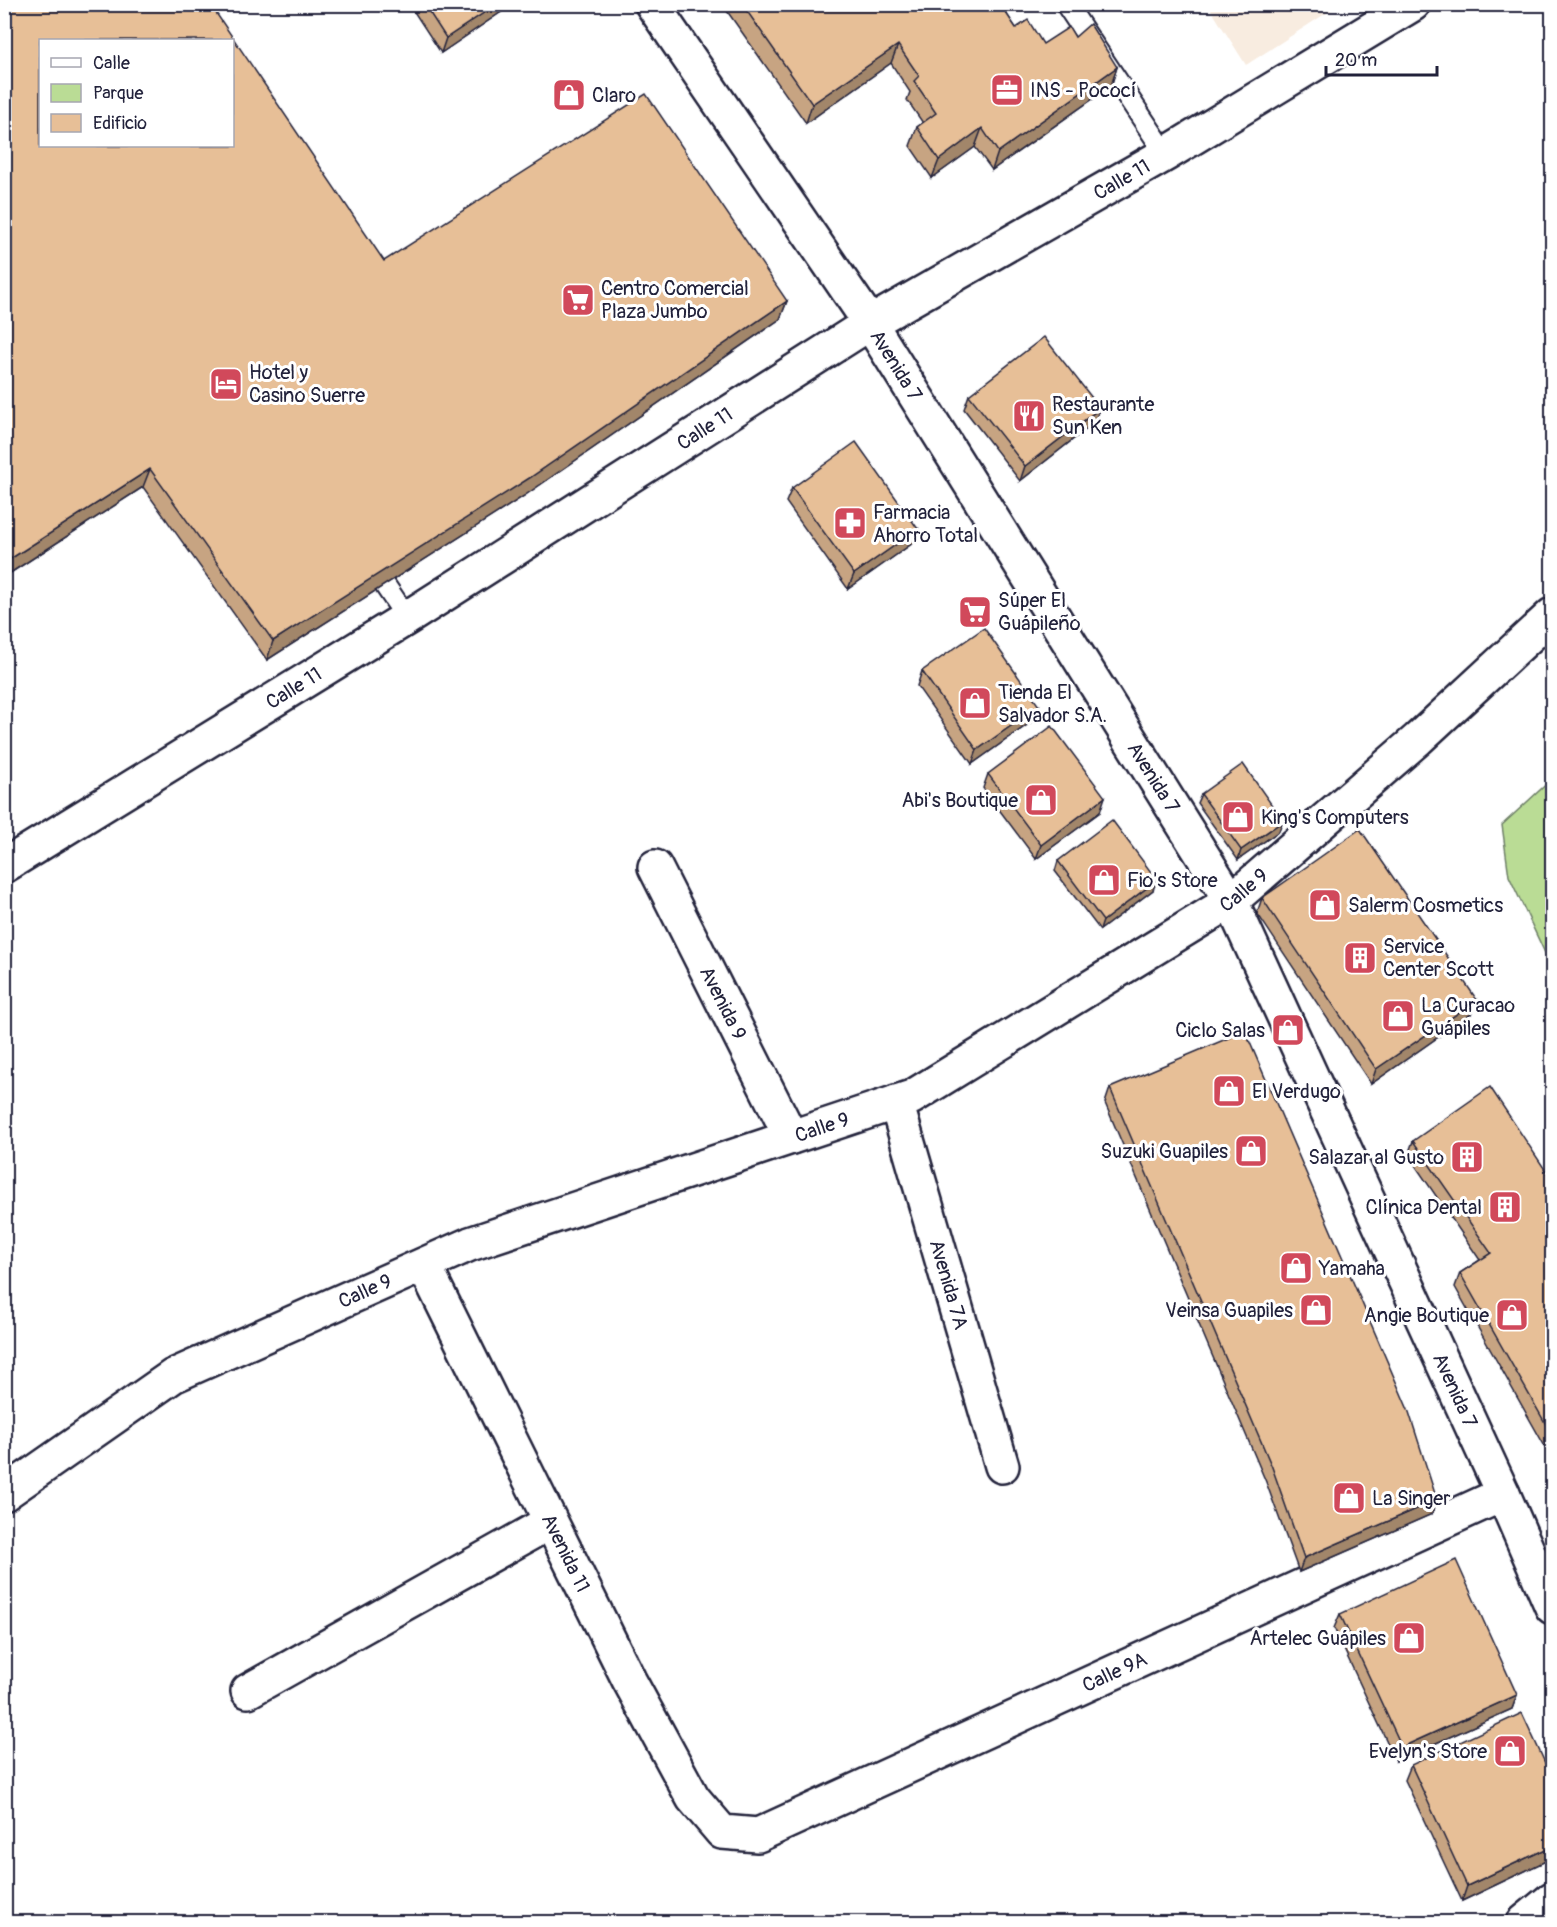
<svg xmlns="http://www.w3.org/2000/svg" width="1557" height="1927" font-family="Pangolin,sans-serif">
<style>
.built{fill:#f8ece0}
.green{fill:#badc95;stroke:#6e7f68;stroke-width:1.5}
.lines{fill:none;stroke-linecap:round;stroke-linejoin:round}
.service-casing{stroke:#22223b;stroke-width:24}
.minor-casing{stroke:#22223b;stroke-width:38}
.secondary-casing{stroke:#22223b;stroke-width:38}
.service{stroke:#fff;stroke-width:20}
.minor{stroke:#fff;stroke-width:33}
.secondary{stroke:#fff;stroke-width:33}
.wall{fill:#c7a482;stroke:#22223b;stroke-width:1.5}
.shaded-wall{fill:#a2866a;stroke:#22223b;stroke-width:1.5}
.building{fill:#e7bf97;stroke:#22223b;stroke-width:1.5;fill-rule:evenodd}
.labels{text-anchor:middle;stroke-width:6;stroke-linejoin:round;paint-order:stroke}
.poi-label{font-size:20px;fill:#22223b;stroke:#fff;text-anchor:start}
.street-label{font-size:20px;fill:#22223b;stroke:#fff}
</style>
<rect width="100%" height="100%" fill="#fff"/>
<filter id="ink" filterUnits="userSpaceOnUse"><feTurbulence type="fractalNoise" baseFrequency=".0167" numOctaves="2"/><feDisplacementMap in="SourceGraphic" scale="12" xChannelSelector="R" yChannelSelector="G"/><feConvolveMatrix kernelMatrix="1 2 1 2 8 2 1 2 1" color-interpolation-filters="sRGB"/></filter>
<g filter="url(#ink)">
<polygon class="built" points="1208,5 1339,5 1246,65"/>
<polygon class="green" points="1552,779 1552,968 1509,876 1502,825"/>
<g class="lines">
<g class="service-casing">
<g id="service">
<polyline points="1066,4 1166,154"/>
<polyline points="370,563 407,618"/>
</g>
</g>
<g class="minor-casing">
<g id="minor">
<path id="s1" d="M4 866 407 618 870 323 1166 154 1413 4"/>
<path id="s2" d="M655 867 791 1137"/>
<path id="s3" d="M896 1102 1002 1466"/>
<path id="s4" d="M424 1265 629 1680 693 1798 722 1832 758 1835 1503 1494"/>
<path id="s5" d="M4 1494 173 1376 470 1244 912 1097 1231 901 1418 739 1552 615"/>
<polyline points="248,1691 550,1522"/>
<polyline points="1524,1922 1552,1899"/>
</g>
</g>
<g class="secondary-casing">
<g id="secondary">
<path id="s6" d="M652 4 870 323 1231 901 1503 1494 1552 1607"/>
</g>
</g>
<use href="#service" class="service"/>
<use href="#minor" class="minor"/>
<use href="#secondary" class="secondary"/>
</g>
<g class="wall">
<polygon points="4,4 384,261 787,301 780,319 524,496 267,660 143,487 4,577"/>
<polygon points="409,4 513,4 441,53"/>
<polygon points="722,4 1000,4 1016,28 1043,44 1075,37 1117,67 1111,86 992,170 975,147 932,178 910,146 917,127 923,123 907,100 910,92 891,63 806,123"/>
<polygon points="969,395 1094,423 1020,481 964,409"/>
<polygon points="792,488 913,543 848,589 786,502"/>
<polygon points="922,671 1034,720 972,764 917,686"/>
<polygon points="988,774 1100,812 1036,859 983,788"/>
<polygon points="1201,794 1283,821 1279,831 1238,860 1197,803"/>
<polygon points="1058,861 1153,890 1100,930 1055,871"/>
<polygon points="1262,898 1477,1000 1471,1014 1371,1084 1257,913"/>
<polygon points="1110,1088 1437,1500 1432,1514 1299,1572 1266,1482 1105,1103"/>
<polygon points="1413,1141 1552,1180 1552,1459 1455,1287 1460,1273 1480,1260 1408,1155"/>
<polygon points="1340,1614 1517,1695 1512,1709 1396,1761 1334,1628"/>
<polygon points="1411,1765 1552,1778 1552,1858 1462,1901 1405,1780"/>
</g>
<g class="shaded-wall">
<polygon points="497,4 513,4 441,53 446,38"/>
<polygon points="898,45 891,63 806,123 812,104"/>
<polygon points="1117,67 1111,86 992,170 998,152"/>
<polygon points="982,128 975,147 932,178 939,160"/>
<polygon points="787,301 780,319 524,496 267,660 273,641"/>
<polygon points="1100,408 1094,423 1020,481 1025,466"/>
<polygon points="150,469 143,487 4,577 4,563"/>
<polygon points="918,529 913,543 848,589 854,574"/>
<polygon points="1039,706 1034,720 972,764 977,750"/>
<polygon points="1105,797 1100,812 1036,859 1041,845"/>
<polygon points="1283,821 1279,831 1238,860 1241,850"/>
<polygon points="1157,880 1153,890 1100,930 1103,921"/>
<polygon points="1477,1000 1471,1014 1371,1084 1376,1069"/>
<polygon points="1437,1500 1432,1514 1299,1572 1304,1558"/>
<polygon points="1517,1695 1512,1709 1396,1761 1402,1747"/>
<polygon points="1552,1846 1552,1858 1462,1901 1467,1886"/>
</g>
<g class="building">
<path d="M4 4H210L384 261 646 94 787 301 531 477 273 641 150 469 4 563ZM40 40H232V146H40Z"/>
<polygon points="424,4 497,4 446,38"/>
<polygon points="742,4 1000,4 1016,28 1028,20 1043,44 1069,27 1075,37 1090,24 1117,67 998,152 982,128 939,160 917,127 936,113 914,81 919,76 898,45 812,104"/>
<polygon points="1044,337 1100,408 1025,466 969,395"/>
<polygon points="856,442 918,529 854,574 792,488"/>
<polygon points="984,628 1039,706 977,750 922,671"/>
<polygon points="1052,726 1105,797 1041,845 988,774"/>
<polygon points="1243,764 1283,821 1241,850 1201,794"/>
<polygon points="1112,820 1157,880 1103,921 1058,861"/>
<polygon points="1360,829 1477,1000 1376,1069 1262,898"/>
<polygon points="1245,1031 1409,1412 1437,1500 1304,1558 1272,1467 1110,1088"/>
<polygon points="1490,1087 1552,1180 1552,1435 1460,1273 1491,1253 1413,1141"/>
<polygon points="1456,1560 1517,1695 1402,1747 1340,1614"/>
<polygon points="1522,1713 1552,1778 1552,1846 1467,1886 1411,1765"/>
</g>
</g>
<defs>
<g id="office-square" transform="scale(1.725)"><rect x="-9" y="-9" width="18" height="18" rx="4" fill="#d1495b" stroke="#fff"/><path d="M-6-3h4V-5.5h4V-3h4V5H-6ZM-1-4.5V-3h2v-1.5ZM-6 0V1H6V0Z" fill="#fff"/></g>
<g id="shop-square" transform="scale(1.725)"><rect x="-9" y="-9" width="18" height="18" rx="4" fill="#d1495b" stroke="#fff"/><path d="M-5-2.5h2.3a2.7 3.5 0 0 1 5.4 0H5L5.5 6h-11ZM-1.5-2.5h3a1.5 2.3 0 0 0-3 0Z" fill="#fff"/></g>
<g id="supermarket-square" transform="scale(1.725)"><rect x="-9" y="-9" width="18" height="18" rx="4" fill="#d1495b" stroke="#fff"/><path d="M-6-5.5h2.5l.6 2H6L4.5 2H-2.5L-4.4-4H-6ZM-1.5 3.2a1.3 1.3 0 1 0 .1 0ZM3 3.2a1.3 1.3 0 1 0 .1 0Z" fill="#fff"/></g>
<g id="hotel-square" transform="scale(1.725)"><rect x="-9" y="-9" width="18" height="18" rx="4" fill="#d1495b" stroke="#fff"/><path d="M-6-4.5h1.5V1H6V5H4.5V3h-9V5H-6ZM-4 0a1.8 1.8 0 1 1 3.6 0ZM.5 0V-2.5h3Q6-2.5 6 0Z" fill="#fff"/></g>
<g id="restaurant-square" transform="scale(1.725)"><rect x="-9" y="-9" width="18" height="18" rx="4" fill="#d1495b" stroke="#fff"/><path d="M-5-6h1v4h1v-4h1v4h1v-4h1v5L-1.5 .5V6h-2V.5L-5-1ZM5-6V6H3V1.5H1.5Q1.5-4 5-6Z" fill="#fff"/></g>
<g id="pharmacy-square" transform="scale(1.725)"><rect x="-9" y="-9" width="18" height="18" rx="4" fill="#d1495b" stroke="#fff"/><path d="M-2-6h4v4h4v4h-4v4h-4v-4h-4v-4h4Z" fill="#fff"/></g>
<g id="building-square" transform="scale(1.725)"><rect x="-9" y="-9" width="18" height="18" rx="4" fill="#d1495b" stroke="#fff"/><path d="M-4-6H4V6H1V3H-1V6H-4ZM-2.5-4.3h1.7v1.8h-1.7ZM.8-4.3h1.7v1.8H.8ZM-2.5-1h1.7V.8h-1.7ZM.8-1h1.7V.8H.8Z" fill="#fff"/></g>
</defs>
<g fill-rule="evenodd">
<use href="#office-square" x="1007" y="90"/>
<use href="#shop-square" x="569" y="95"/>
<use href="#supermarket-square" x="578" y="300"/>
<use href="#hotel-square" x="226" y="384"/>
<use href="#restaurant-square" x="1029" y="416"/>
<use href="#pharmacy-square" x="850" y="523"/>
<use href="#supermarket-square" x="975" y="612"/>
<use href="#shop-square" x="975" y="703"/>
<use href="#shop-square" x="1041" y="800"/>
<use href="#shop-square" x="1238" y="817"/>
<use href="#shop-square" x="1104" y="880"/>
<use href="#shop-square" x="1325" y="905"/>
<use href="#building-square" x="1360" y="958"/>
<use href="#shop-square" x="1398" y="1016"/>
<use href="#shop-square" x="1288" y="1030"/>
<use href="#shop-square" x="1229" y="1091"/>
<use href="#shop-square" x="1251" y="1151"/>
<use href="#building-square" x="1467" y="1157"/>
<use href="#building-square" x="1505" y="1207"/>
<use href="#shop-square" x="1296" y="1268"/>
<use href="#shop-square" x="1316" y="1310"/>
<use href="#shop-square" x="1512" y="1315"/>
<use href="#shop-square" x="1349" y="1498"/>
<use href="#shop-square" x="1409" y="1638"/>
<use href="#shop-square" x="1510" y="1751"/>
</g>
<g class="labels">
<g class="poi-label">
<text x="1030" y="97">INS - Pococí</text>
<text x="592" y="102">Claro</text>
<text x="601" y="295">Centro Comercial<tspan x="601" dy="23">Plaza Jumbo</tspan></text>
<text x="249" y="379">Hotel y<tspan x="249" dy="23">Casino Suerre</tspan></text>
<text x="1052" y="411">Restaurante<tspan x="1052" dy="23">Sun Ken</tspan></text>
<text x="873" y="519">Farmacia<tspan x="873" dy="23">Ahorro Total</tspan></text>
<text x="998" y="607">Súper El<tspan x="998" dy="23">Guápileño</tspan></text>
<text x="998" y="699">Tienda El<tspan x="998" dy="23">Salvador S.A.</tspan></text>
<text x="1018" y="807" text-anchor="end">Abi's Boutique</text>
<text x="1261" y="824">King's Computers</text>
<text x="1127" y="887">Fio's Store</text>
<text x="1348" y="912">Salerm Cosmetics</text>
<text x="1383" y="953">Service<tspan x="1383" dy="23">Center Scott</tspan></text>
<text x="1421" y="1012">La Curacao<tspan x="1421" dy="23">Guápiles</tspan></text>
<text x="1265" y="1037" text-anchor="end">Ciclo Salas</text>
<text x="1252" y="1098">El Verdugo</text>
<text x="1228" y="1158" text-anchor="end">Suzuki Guapiles</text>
<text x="1444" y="1164" text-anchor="end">Salazar al Gusto</text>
<text x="1482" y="1214" text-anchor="end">Clínica Dental</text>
<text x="1319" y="1275">Yamaha</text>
<text x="1293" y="1317" text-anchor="end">Veinsa Guapiles</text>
<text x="1489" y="1322" text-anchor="end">Angie Boutique</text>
<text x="1372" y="1505">La Singer</text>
<text x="1386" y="1645" text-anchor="end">Artelec Guápiles</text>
<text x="1487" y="1758" text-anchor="end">Evelyn's Store</text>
</g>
<g class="street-label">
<text dy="7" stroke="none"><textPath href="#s1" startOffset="1312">Calle 11</textPath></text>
<text dy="7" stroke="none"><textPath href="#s6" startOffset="436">Avenida 7</textPath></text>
<text dy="7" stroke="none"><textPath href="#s1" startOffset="826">Calle 11</textPath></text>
<text dy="7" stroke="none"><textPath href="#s1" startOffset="340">Calle 11</textPath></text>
<text dy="7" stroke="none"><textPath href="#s6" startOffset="922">Avenida 7</textPath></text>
<text dy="7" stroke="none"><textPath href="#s5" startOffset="1388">Calle 9</textPath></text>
<text dy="7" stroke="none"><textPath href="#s2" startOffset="152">Avenida 9</textPath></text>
<text dy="7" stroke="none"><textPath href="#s5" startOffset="902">Calle 9</textPath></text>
<text dy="7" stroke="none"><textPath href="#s3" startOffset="190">Avenida 7A</textPath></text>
<text dy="7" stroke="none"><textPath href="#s5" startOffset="416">Calle 9</textPath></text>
<text dy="7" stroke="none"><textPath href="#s6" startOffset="1606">Avenida 7</textPath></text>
<text dy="7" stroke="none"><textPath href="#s4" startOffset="321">Avenida 11</textPath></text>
<text dy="7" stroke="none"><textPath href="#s4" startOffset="1070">Calle 9A</textPath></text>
</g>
</g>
<rect width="1557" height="1927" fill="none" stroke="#fff" stroke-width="24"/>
<rect x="12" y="12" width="1533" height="1903" fill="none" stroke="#22223b" stroke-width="2" filter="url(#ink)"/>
<rect x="39" y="39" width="195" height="108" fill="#ffffff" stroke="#a7a7b1" stroke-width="1.5"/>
<rect x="51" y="58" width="30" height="9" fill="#ffffff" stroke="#a7a7b1" stroke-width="1.5"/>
<text x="93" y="69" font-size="18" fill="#22223b">Calle</text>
<rect x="51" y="84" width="30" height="18" fill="#badc95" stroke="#a7a7b1" stroke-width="1.5"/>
<text x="93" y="99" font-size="18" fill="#22223b">Parque</text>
<rect x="51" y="114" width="30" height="18" fill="#e7bf97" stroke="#a7a7b1" stroke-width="1.5"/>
<text x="93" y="129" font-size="18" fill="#22223b">Edificio</text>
<path d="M1326 66v9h111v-9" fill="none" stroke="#22223b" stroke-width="3"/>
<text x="1335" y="66" font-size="18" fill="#22223b" stroke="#ffffff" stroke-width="4.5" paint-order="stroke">20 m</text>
</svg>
